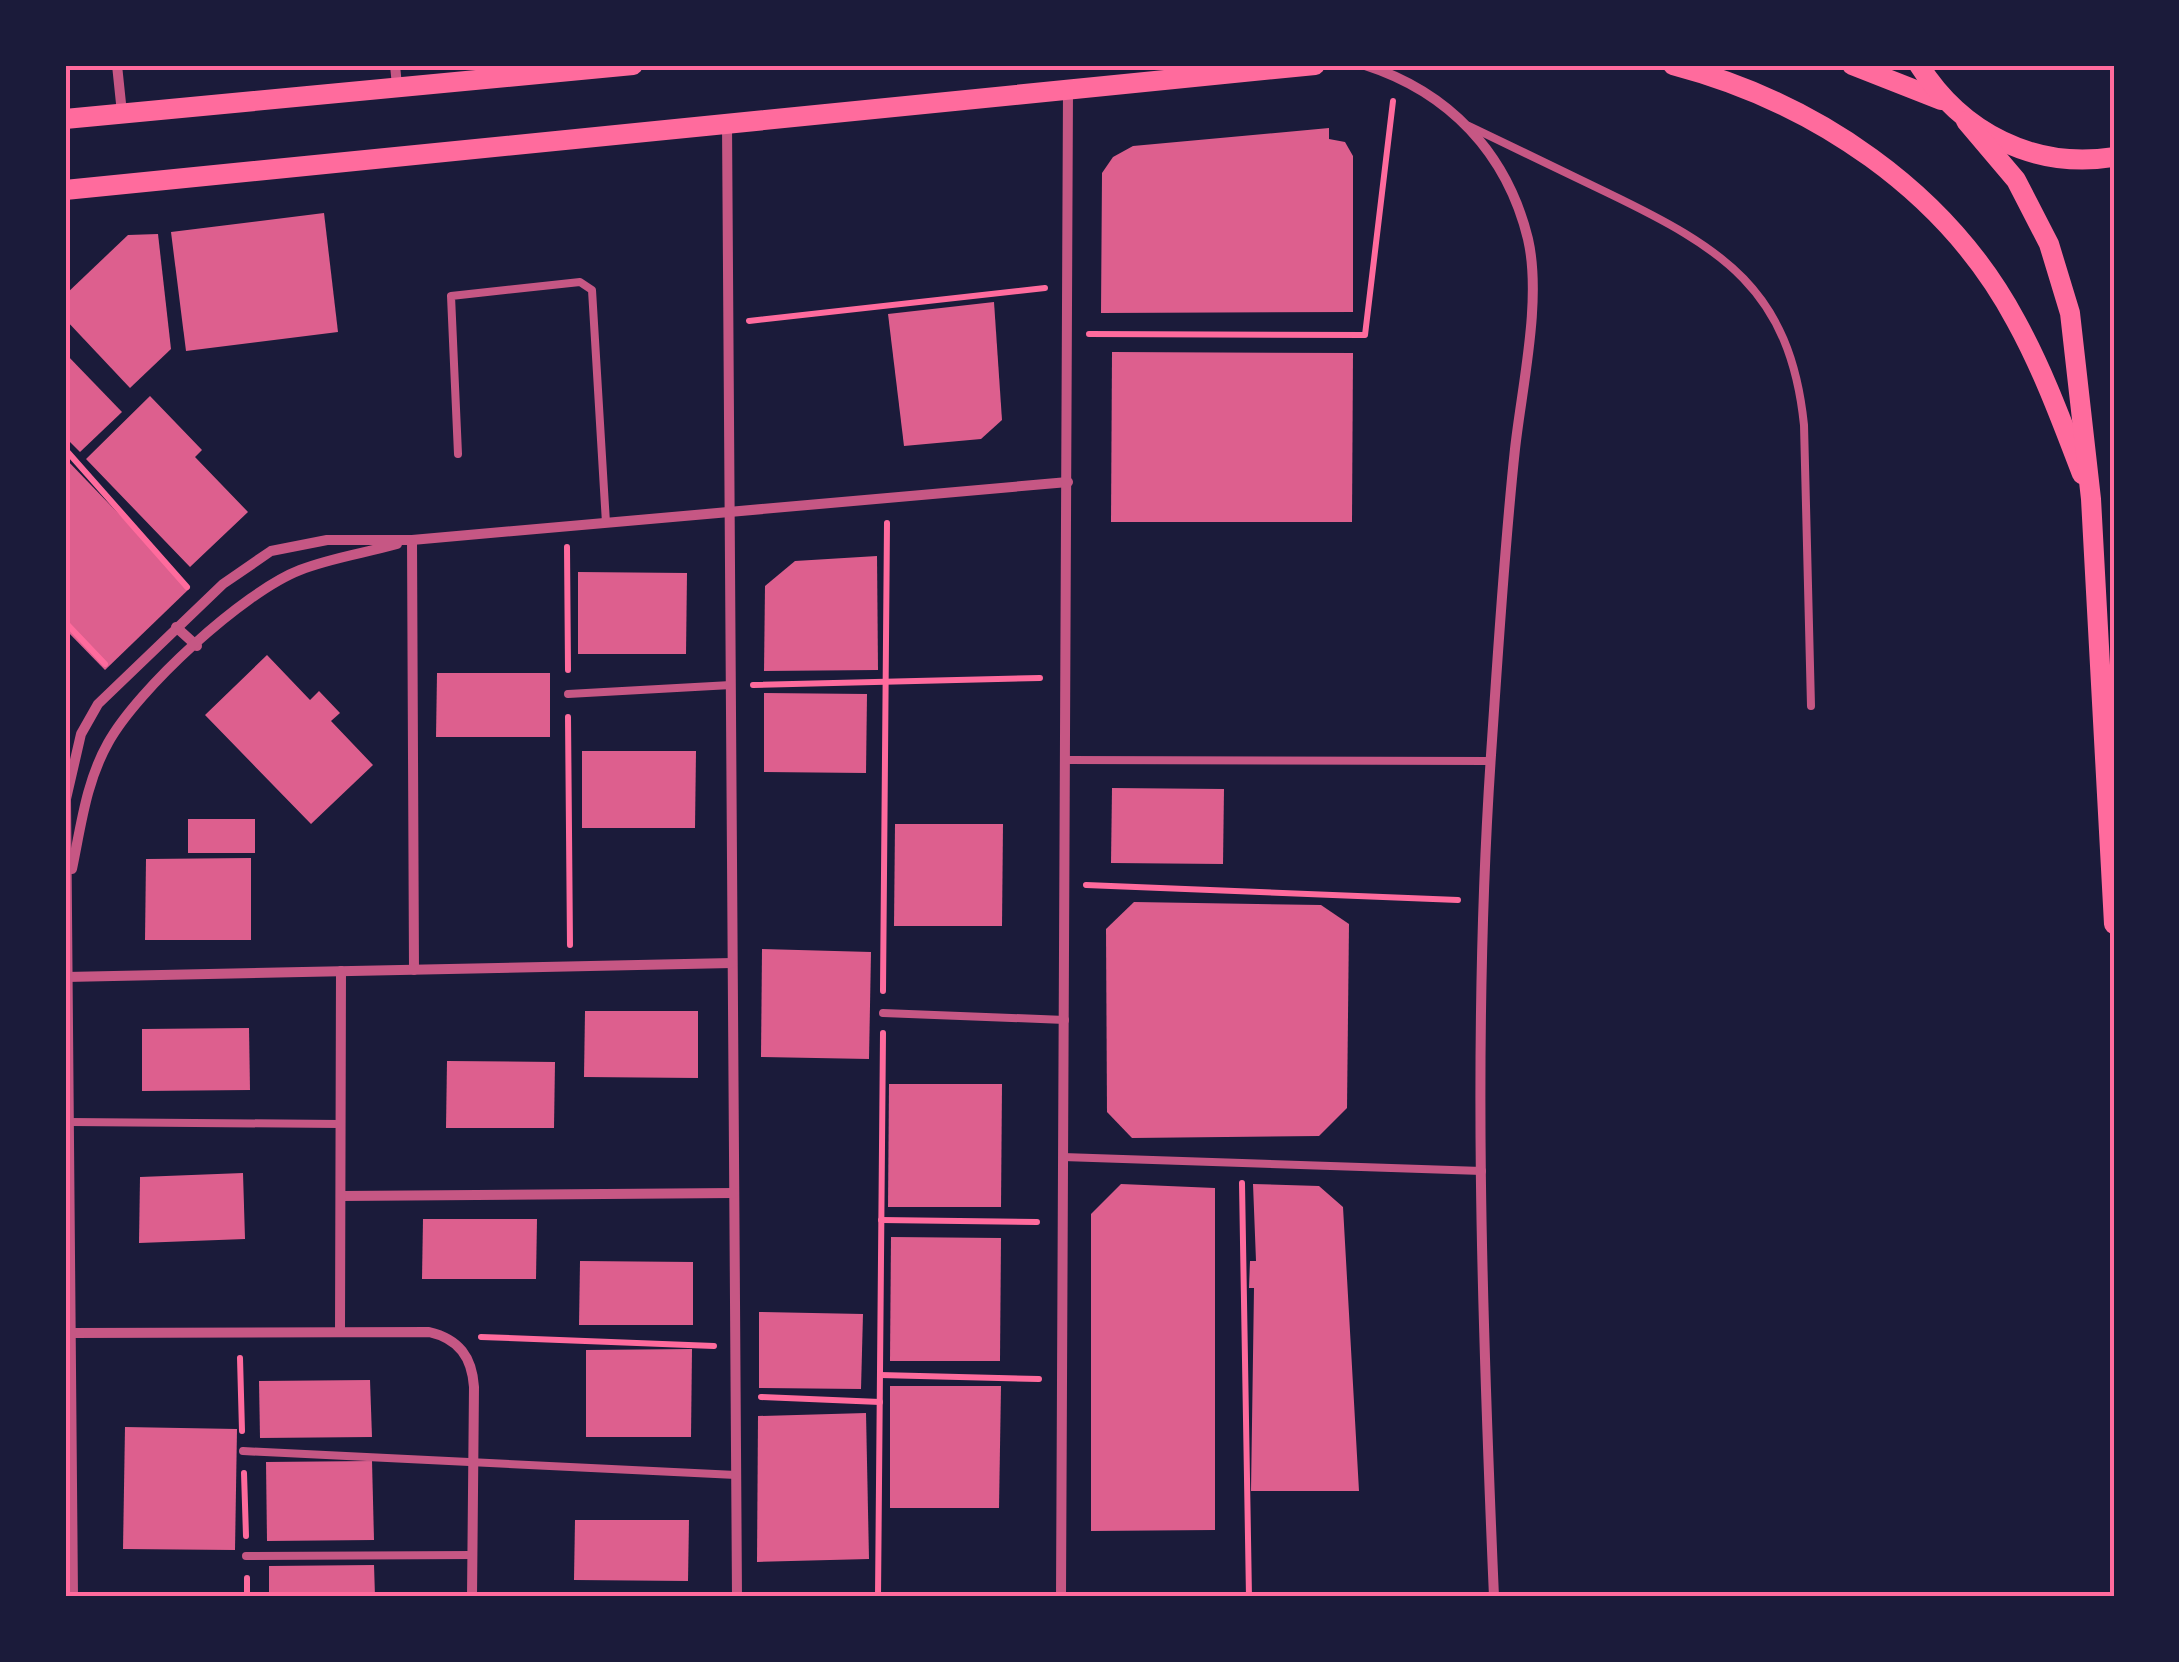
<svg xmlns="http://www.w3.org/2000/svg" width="2179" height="1662" font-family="'Exo 2',sans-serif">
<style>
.building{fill:#dd5f8e}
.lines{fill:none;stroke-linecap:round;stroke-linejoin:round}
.path{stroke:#ff6b9d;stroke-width:6}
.service{stroke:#c65784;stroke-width:8}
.minor{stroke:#c65784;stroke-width:10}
.secondary{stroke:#ff6b9d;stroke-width:20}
.neatline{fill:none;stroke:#ff6b9d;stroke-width:4}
</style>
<rect width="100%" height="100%" fill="#1b1b3a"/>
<g class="building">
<polygon points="1329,128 1329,139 1345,142 1353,156 1353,312 1101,313 1102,173 1113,157 1133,146"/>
<polygon points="324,213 338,332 186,351 171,232"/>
<polygon points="158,234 171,349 130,388 65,319 65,295 128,235"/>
<polygon points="994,302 1002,420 981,439 904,446 888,314"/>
<polygon points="1112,352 1353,353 1352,522 1111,522"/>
<polygon points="65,353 122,412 80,452 65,437"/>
<polygon points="150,396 202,450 195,457 248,512 190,567 86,459"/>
<polygon points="65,458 190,588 105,670 65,629"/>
<polygon points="877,556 878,670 764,671 765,586 795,561"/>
<polygon points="578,572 687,573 686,654 578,654"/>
<polygon points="267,655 310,700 319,691 340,713 331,721 373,765 311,824 205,715"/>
<polygon points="437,673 550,673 550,737 436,737"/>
<polygon points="764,693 867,694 866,773 764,772"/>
<polygon points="582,751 696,751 695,828 582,828"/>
<polygon points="1112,788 1224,789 1223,864 1111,863"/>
<rect x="188" y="819" width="67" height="34"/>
<polygon points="895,824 1003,824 1002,926 894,926"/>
<polygon points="251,858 251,940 145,940 146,859"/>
<polygon points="1134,902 1321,905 1349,924 1347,1108 1319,1136 1132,1138 1107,1112 1106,929"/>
<polygon points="762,949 871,952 869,1059 761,1057"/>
<polygon points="585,1011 698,1011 698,1078 584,1077"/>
<polygon points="249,1028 250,1090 142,1091 142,1029"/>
<polygon points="447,1061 555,1062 554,1128 446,1128"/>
<polygon points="889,1084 1002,1084 1001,1207 888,1207"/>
<polygon points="243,1173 245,1239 139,1243 140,1177"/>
<polygon points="1121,1184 1215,1188 1215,1530 1091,1531 1091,1214"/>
<polygon points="1253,1184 1319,1186 1343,1207 1359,1491 1251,1491 1254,1288 1249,1288 1250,1261 1256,1261"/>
<polygon points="423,1219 537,1219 536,1279 422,1279"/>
<polygon points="891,1237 1001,1238 1000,1361 890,1361"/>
<polygon points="580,1261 693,1262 693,1325 579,1325"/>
<polygon points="759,1312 863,1314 861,1389 759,1388"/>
<polygon points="692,1349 691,1437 586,1437 586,1350"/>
<polygon points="370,1380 372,1437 260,1438 259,1381"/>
<polygon points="890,1386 1001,1386 999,1508 890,1508"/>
<polygon points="866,1413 869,1559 757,1562 758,1416"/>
<polygon points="125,1427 237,1429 235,1550 123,1549"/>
<polygon points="372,1461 374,1540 267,1541 266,1462"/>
<polygon points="575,1520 689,1520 688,1581 574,1580"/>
<polygon points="374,1565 375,1597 269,1597 269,1566"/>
</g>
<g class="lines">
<g class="path">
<polyline points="749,321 1045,288"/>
<polyline points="1089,334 1365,335 1393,101"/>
<polyline points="65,449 187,587"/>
<polyline points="567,547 568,670"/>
<polyline points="65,622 105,664"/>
<polyline points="753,685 1040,678"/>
<polyline points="568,717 570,945"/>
<polyline points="1086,885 1458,900"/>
<polyline points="883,991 887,523"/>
<polyline points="1242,1183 1249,1597"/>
<polyline points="881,1220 1037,1222"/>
<polyline points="481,1337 714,1346"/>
<polyline points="240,1358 242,1431"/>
<polyline points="880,1375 1039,1379"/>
<polyline points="761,1397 880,1402"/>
<polyline points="244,1473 246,1536"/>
<polyline points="247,1578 247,1597"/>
<polyline points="878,1597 883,1033"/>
</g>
<g class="service">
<path d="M1469 126C1516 149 1562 171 1608 193 1722 248 1790 289 1804 425L1811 706"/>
<polyline points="458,454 451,296 580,282 592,290 606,523"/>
<polyline points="568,694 731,685"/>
<polyline points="1066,760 1490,761"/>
<polyline points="883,1013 1065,1020"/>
<polyline points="70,1122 340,1124"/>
<polyline points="1063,1157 1482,1171"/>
<polyline points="243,1451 736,1475"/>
<polyline points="246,1556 473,1555"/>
</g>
<g class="minor">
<polyline points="117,65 122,113"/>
<polyline points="395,65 397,86"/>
<path d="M1365 65C1449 92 1507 153 1528 239 1542 300 1522 386 1515 449 1504 551 1498 653 1491 755 1472 1035 1482 1318 1494 1597"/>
<polyline points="727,123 737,1597"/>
<polyline points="412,540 414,970"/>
<polyline points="176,627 197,646"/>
<path d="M72 869C81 826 86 782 108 743 137 690 243 592 300 570 330 558 365 553 397 544"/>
<polyline points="66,977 732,963"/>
<polyline points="341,1196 734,1193"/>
<polyline points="340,1332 341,971"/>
<path d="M71 1333 429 1332C459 1339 472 1357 474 1387L472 1597"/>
<polyline points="73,1597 66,799 81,734 98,704 223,584 271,551 327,540 412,540 1068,482"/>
<polyline points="1061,1597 1068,90"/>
</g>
<g class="secondary">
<path d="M1673 65C1814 102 1946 190 2016 321 2043 370 2062 422 2082 474"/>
<polyline points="1852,65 1941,100"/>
<path d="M1919 65C1961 132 2034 170 2114 157"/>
<polyline points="65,119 633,65"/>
<polyline points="1966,121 2016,180 2049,244 2070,313 2091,499 2114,924"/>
<polyline points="65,190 1315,65"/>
</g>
</g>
<rect width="2179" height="1662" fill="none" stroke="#1b1b3a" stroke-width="135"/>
<rect x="68" y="68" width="2044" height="1526" class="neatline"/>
</svg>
